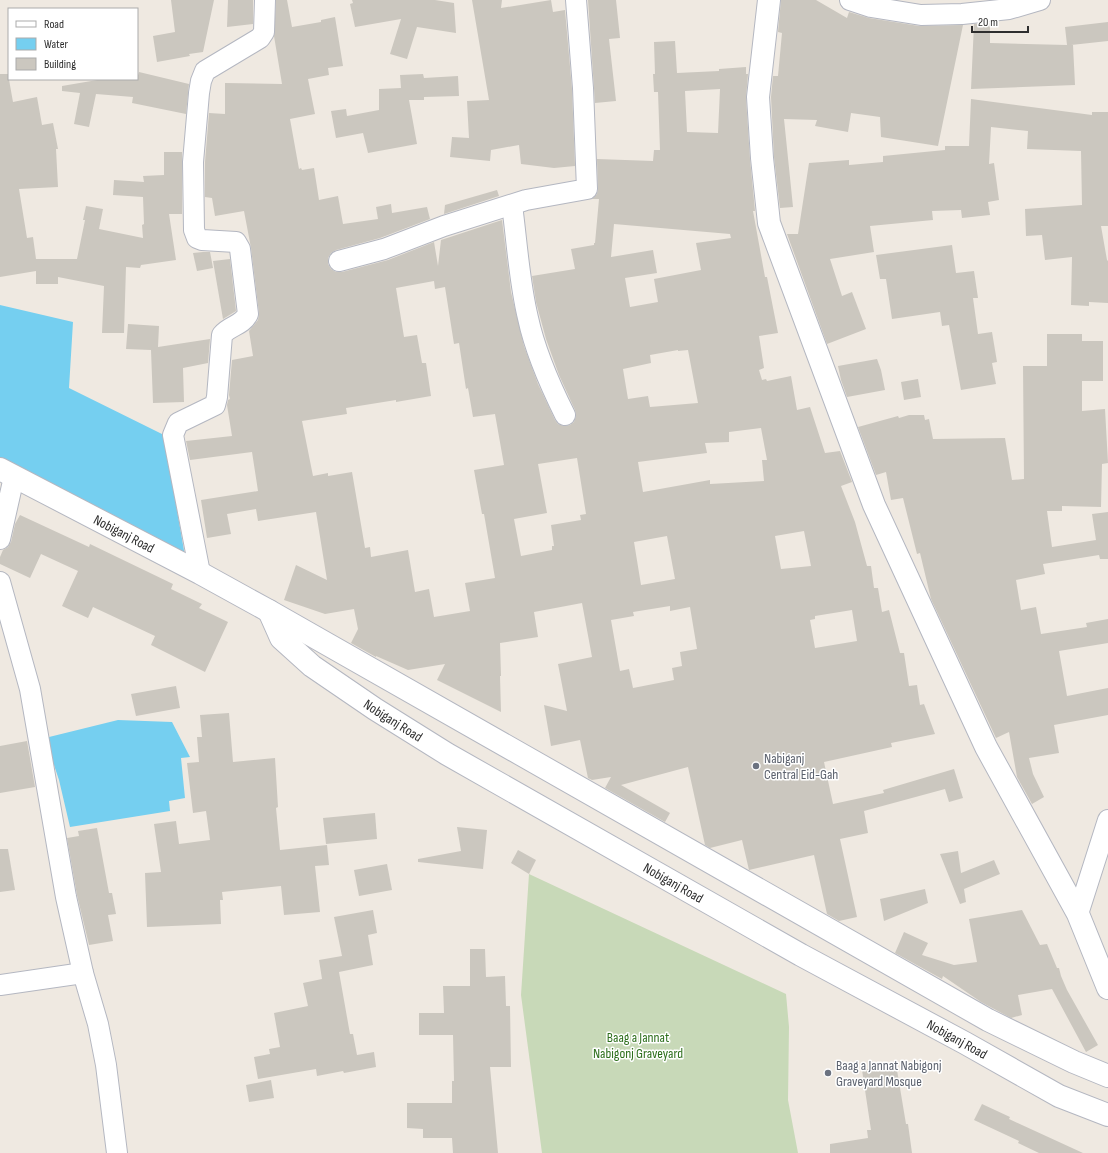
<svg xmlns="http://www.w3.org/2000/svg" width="1108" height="1153" font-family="'Sofia Sans Condensed',sans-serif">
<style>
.cemetery{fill:#c8d9b8}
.water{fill:#75cff0}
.building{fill:#cbc7bf;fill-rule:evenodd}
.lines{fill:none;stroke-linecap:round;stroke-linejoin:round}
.street-casing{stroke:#b4b7c1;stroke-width:22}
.secondary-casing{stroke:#b4b7c1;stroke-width:24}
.street{stroke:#fff;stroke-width:20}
.secondary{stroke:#fff;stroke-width:22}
.worship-dot{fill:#6b7280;stroke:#fff;stroke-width:1.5}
.labels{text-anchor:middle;stroke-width:3;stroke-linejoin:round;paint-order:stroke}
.street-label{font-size:14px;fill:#2e2e2e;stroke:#fff}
.worship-label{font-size:14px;fill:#5b616d;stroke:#fff;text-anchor:start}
.park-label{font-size:14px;fill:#2c6e1b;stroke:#fff}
</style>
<rect width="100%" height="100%" fill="#efe9e1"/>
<polygon class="cemetery" points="529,874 786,994 789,1027 788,1100 798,1153 542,1153 521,995"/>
<g class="water">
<polygon points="0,305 73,322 69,388 164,435 186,562 0,459"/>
<polygon points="118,720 172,722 190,757 181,758 185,798 169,801 170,811 70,827 59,780 45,738"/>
</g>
<g class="building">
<polygon points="171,0 214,0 203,52 189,54 190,56 157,62 153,36 175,32"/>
<polygon points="228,0 253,0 253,24 227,27"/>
<path d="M276 0H287L292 27 321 22V20L335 17 343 66 328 68 329 75 308 79 315 114 290 119 299 169 301 168 302 170 314 168 319 200 338 196 343 224 378 219 376 207 391 204 392 213 427 207 430 219 380 238 336 250 331 253 328 258V264L331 269 336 272H342L388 260 434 242 438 266 441 240 502 220 511 292 524 346 538 384 555 420 558 424 564 426 570 425 574 422 576 416 575 410 559 375 546 339 536 302 532 276 575 269 571 249 594 245V243H595L599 199H592L597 194 598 189 597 159 653 161 654 150H660L658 92H654L653 74H655L654 42 675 41 677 73 719 71V69L746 67V74H748L746 98 750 159 755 211H753L765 277H767L778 333 759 336 764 368 759 370 762 380 766 379 767 381 791 376 797 410 810 407 825 453 840 451 852 482 841 486 855 522 867 566H871L874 588H878L882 612 889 610 900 653H904L909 686 917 685 920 705 924 704 935 734 891 743 892 747 824 762 833 804 884 793 883 790 954 769 963 798 949 802 945 789 864 811 868 833 840 839 857 917 839 921 827 914 814 855 749 870 742 840 710 848 705 845 688 767 621 785 670 813 665 822 605 788 611 777 592 780 588 778 580 740 551 746 544 705 567 711 558 664 592 657 582 603 534 612 538 637 500 643 501 676H500L501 712 437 680 445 664 408 670 376 656V657L351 643 358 629 354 609 325 614 284 600 296 565 327 580 316 512 258 521 256 509 227 514 231 534 207 538 201 500 258 491 252 452 190 460 186 441 232 436 227 405 228 400 230 399 229 395 232 360 253 356 249 331 258 320 259 313 251 248 244 211 215 216 212 198 205 197V162L209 113 225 114V83L282 84 274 36ZM720 89 718 133 687 132 685 91ZM614 224 730 234 731 238 696 243 701 270 654 279 658 302 630 307 625 278 657 273 653 250 611 257ZM434 281 435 289 445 287 454 344 459 343 466 389 468 388 473 417 495 414 504 465 474 470 482 514H484L495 578 465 583 470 611 434 617 429 589 415 592 408 550 371 557 370 547 365 548 352 472 328 476V473L313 476 302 421 347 414 346 408 396 400V402L431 396 426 363H422L417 335 404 337 396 288ZM678 350V351L688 350 698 403 650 407 648 396 628 399 623 369 651 363 650 355ZM761 428 767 460H762L764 481 710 484V480L643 492 638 462 707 453 705 443 729 442V432ZM577 458 586 514 580 515 581 520 551 525 554 546H552V550L521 556 514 519 547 513 538 464ZM804 531 811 566 781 569 775 536ZM667 536 675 579 641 585 634 542ZM670 606V611L690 607 697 649 680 652 682 666 672 668 674 680 633 688 629 669 620 671 611 620 634 616 633 612ZM852 610 857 641 815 648 810 620 815 619V616Z"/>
<polygon points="352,0 435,0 454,3 456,33 417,27 407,59 390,54 401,19 355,27 350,4 353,3"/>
<polygon points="472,0 502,0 501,8 551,0 553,12 565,10 572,89 575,166 554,168 521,164 519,145 491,150 490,161 450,157 452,137 469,138 467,101 489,100"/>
<polygon points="588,0 616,0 620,38 609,39 616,101 595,103"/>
<polygon points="781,0 816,0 847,18 849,12 869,18 919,26 963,25 938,146 881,137 880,117 851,113 848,132 815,126 817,120 784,119 793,207 780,208 774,157 771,97 773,76 778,76 782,33 778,32"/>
<polygon points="1108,22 1108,41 1071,45 1073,45 1075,85 971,89 974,24 990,23 990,43 1067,45 1065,27"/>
<polygon points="139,72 189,84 186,114 132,103 133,97 96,94 89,127 74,124 80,93 62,91 62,86 103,79 137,79"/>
<polygon points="0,74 8,74 13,102 37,97 42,125 53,123 58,149 56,149 58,187 19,189 27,238 33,237 36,259 77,259 85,220 83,220 86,206 103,209 99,229 143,238 142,225 144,224 143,197 113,195 114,180 144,182 143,176 164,175 164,152 182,152 182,214 169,214 176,260 141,265 140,268 126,267 124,333 102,333 104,286 58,277 58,284 36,284 36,271 0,277"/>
<polygon points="423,74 424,78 458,76 459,96 424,97 424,100 409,100 417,144 368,153 363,133 336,138 331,111 346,109 347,116 379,110 379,89 401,88 400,75"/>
<polygon points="971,99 1092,115 1092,112 1108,112 1108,226 1101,226 1107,260 1108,261 1108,303 1089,302 1089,306 1071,305 1072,257 1045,260 1042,235 1026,236 1025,209 1082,205 1081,151 1027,149 1028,131 991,127 989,164 994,163 999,200 988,202 990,215 962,218 961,210 932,211 933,220 870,226 874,252 830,259 842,296 852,292 866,329 827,344 787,234 798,234 809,163 849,160 849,165 883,162 883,156 945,150 945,146 969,146"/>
<polygon points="497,190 499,196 444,214 445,205"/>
<polygon points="952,245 956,273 974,271 978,298 973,298 978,334 992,332 997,362 992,363 996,384 961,390 949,325 942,326 940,312 892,319 886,279 880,279 876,255"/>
<polygon points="203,252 210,252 213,268 197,271 193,253"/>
<polygon points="230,259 236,311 223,319 213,261"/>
<polygon points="128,324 159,326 158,347 210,339 208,363 183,368 184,402 153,403 151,350 126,349"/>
<polygon points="1047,334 1082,334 1082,341 1103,341 1103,381 1082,381 1082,411 1105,409 1108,463 1102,464 1101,507 1062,506 1062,511 1047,511 1052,547 1096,540 1092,514 1108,512 1108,559 1100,559 1099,555 1043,564 1045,574 1016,580 1021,610 1036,607 1041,634 1087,627 1086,623 1108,619 1108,643 1059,651 1067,696 1108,688 1108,715 1054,725 1059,753 1029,758 1033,774 1044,797 1032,804 1017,777 1009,732 996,738 931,599 920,553 917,554 903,498 891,500 886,472 876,475 858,427 898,416 899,418 909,415 924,415 925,420 929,419 933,439 1005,438 1012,480 1024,479 1023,366 1047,366"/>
<polygon points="877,359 881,370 885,390 847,397 841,380 838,366"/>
<polygon points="918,379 921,397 904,400 901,382"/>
<polygon points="20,515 89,547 90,544 173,584 171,589 202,604 199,608 228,622 205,672 151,645 155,636 93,607 88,618 62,606 78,571 41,554 30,578 0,564 0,557 3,550 8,547 11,542 15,524"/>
<polygon points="176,686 180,708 136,716 131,694"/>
<polygon points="229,713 233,762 275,758 278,807 276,808 280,850 327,845 329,865 315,866 320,912 284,915 281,886 222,892 223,900 220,900 221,924 147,927 145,873 161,872 154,824 176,821 179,844 210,840 206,811 193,813 187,763 199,762 197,737 202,737 200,715"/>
<polygon points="27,741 35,787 0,793 0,746"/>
<polygon points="375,813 377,839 326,844 323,818"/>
<polygon points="457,827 487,830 483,869 418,862 418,859 461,851"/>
<polygon points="97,828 109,893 112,893 116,914 108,915 113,941 89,945 77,895 67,838 79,836 78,831"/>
<polygon points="0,849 8,849 15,890 0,892"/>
<polygon points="518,850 536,860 529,874 511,863"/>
<polygon points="958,851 961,873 994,860 1000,874 964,889 966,902 960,904 940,854"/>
<polygon points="387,864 392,890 359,896 354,870"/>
<polygon points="925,889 928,903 884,921 880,899"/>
<polygon points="373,910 377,933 368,935 373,965 339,972 350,1034 353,1034 357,1055 374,1052 376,1067 344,1073 343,1071 317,1076 316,1069 258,1079 254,1057 270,1054 269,1049 280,1047 274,1013 308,1006 303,983 322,979 319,960 342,956 334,917"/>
<polygon points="1022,910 1040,945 1047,944 1057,968 1059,968 1061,976 1067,990 1098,1045 1086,1052 1052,989 1018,995 1022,1015 1011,1018 981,1002 943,976 942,979 895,953 904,932 928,943 922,955 954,965 977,962 969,919"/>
<polygon points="470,949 485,949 486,977 505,976 506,1006 510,1006 511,1067 490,1067 498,1153 453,1153 452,1138 423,1138 423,1129 407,1128 407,1103 452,1103 452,1081 454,1081 453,1035 419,1035 419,1013 444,1013 443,986 470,986"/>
<polygon points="896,1064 906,1124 908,1124 912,1153 830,1153 830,1144 868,1138 867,1130 871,1130 862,1070"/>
<polygon points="271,1080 274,1098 249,1102 246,1085"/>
<polygon points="982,1104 1010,1117 1009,1119 1083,1153 1039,1153 1018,1143 1019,1141 974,1120"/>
</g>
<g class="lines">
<g class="street-casing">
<g id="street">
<polyline points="850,0 871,7 921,15 962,14 1009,9 1040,0"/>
<path d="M512 205C517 242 519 281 528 318 535 351 550 385 565 415"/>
<polyline points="339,261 384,249 444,226 526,200 587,189 583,88 576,0"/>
<polyline points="0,539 14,477"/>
<path d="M200 573 173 435 178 423 215 405 217 397 222 335C230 325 242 326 248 314L240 249 236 242 202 240 197 238 194 230 193 162 199 93 201 81 205 71 260 38 264 32 265 0"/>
<polyline points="0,582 30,689 66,897 83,973 98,1024 106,1065 117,1153"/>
<polyline points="1078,914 1108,820"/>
<polyline points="0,985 83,973"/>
</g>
</g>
<g class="secondary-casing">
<g id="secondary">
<polyline points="769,0 758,97 762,158 769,223 874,505 986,747 1078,914 1108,988"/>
<path id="s1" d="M0 469 200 573 269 611 988 1020 1074 1062 1108 1076"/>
<path id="s2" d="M269 611 281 638 312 666 375 709 447 754 801 955 965 1043 1059 1096 1108 1115"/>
</g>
</g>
<use href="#street" class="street"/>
<use href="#secondary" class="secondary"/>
</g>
<g class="worship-dot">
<circle cx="756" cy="766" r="4"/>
<circle cx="828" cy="1073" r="4"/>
</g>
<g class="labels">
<g class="street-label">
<text dy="5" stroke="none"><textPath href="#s1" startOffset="140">Nobiganj Road</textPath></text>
<text dy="5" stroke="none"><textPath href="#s2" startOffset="169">Nobiganj Road</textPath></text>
<text dy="5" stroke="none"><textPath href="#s2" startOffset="493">Nobiganj Road</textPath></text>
<text dy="5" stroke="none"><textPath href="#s2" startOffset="817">Nobiganj Road</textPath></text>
</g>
<g class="worship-label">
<text x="764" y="763">Nabiganj<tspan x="764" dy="16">Central Eid-Gah</tspan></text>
<text x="836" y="1070">Baag a Jannat Nabigonj<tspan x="836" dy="16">Graveyard Mosque</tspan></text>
</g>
<g class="park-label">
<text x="638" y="1042">Baag a Jannat<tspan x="638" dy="16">Nabigonj Graveyard</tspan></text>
</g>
</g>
<rect x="8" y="8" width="130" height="72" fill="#ffffff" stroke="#ababab"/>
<rect x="16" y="21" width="20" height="6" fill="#ffffff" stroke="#ababab"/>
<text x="44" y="28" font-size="12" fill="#2e2e2e">Road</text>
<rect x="16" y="38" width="20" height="12" fill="#75cff0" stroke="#ababab"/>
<text x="44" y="48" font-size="12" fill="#2e2e2e">Water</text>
<rect x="16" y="58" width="20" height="12" fill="#cbc7bf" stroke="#ababab"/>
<text x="44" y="68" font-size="12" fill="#2e2e2e">Building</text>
<path d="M972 26v6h56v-6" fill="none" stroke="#2e2e2e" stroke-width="2"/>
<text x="978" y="26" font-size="12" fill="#2e2e2e" stroke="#ffffff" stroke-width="3" paint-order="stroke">20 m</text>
</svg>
